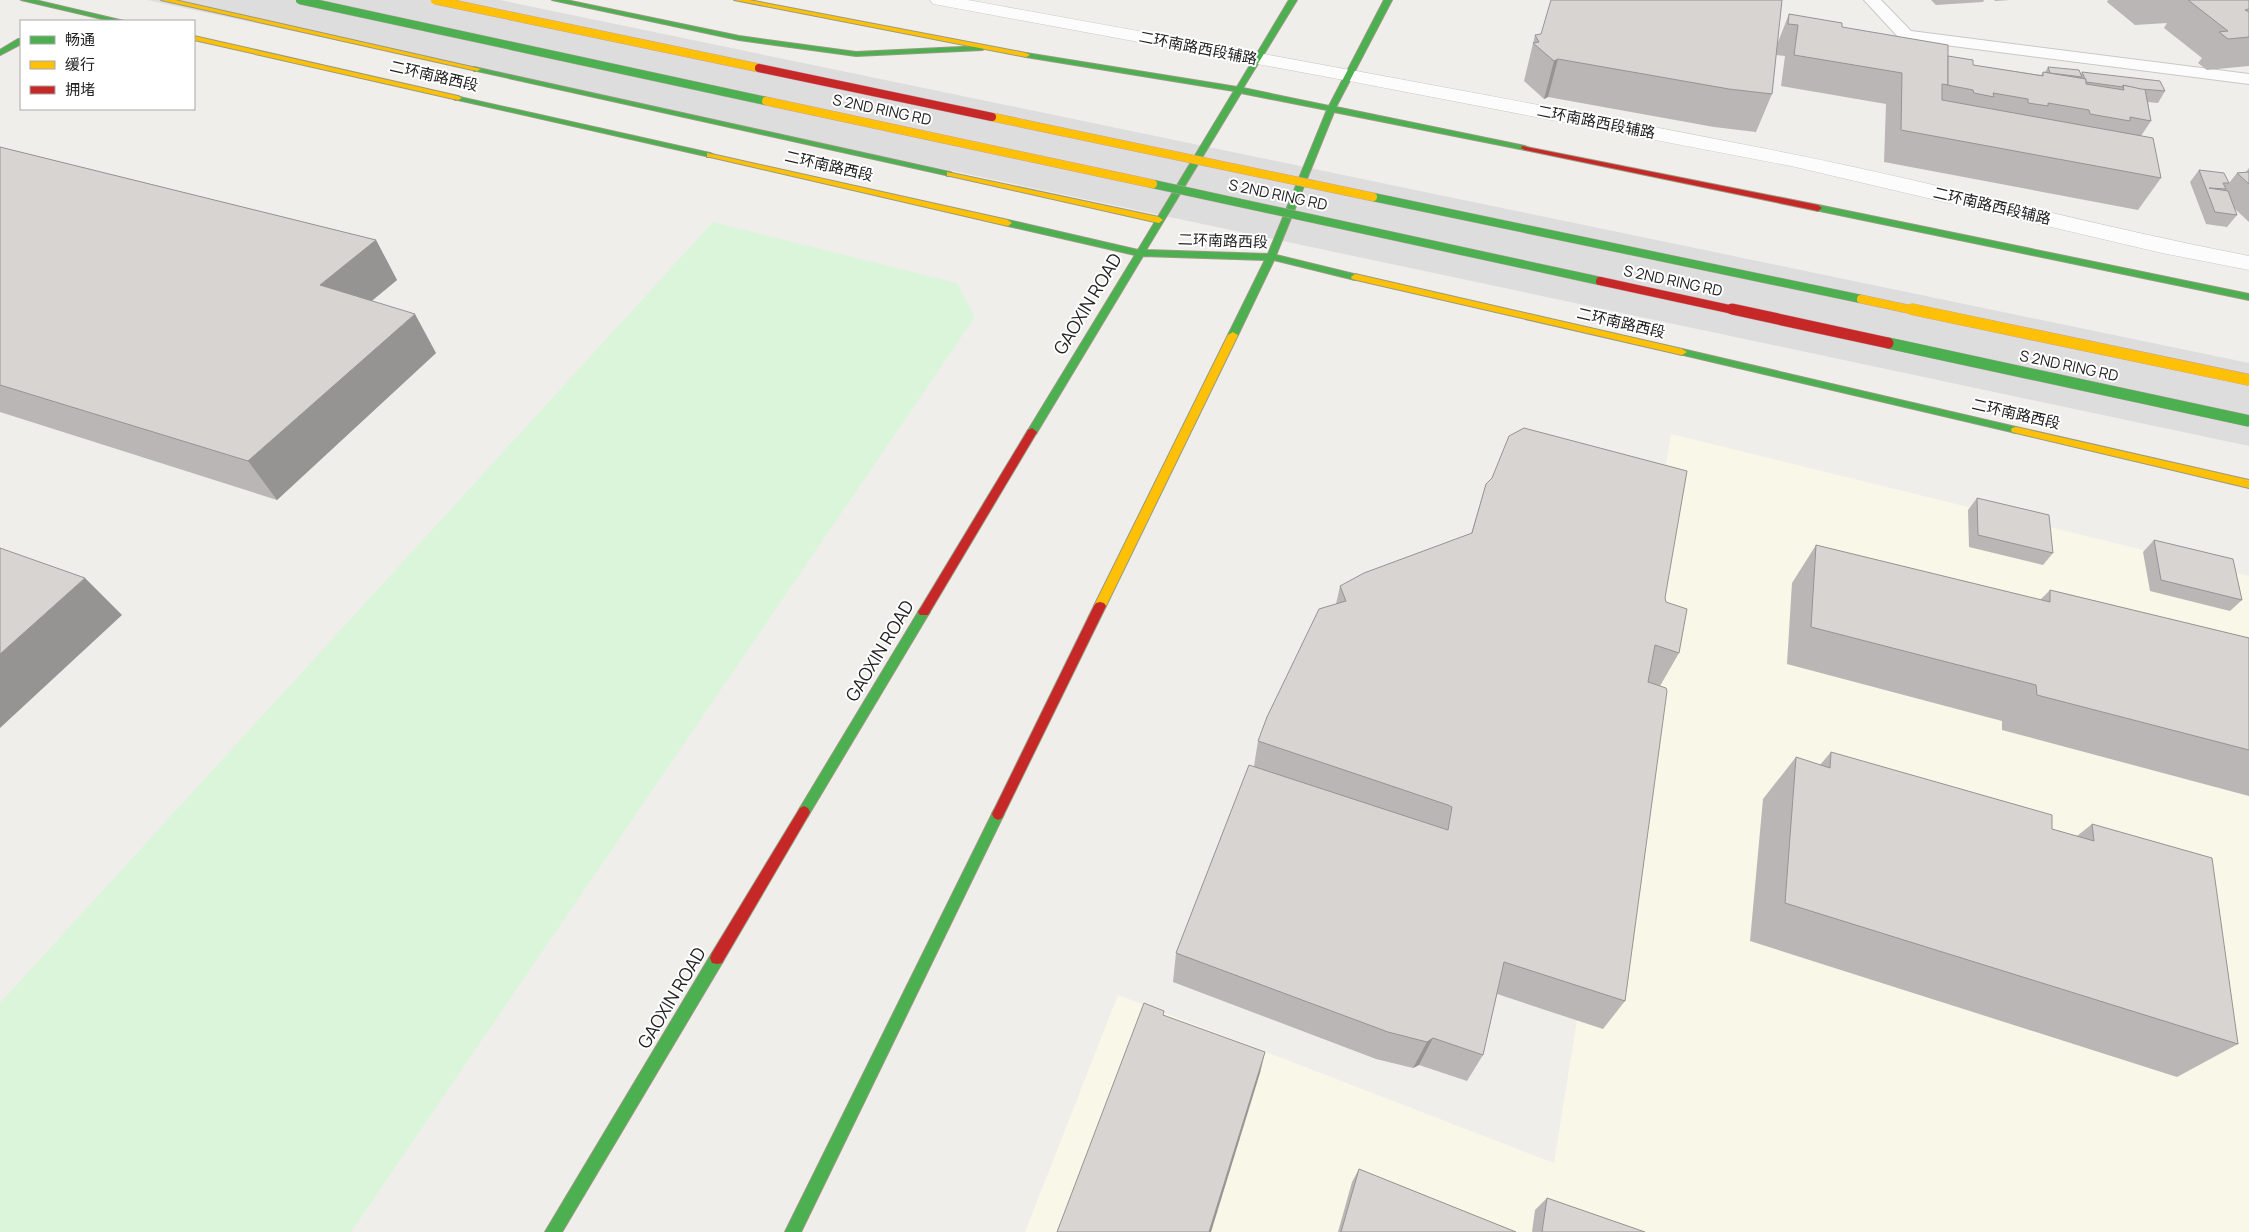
<svg xmlns="http://www.w3.org/2000/svg" width="2249" height="1232" font-family="Manrope,'Noto Sans SC',sans-serif">
<style>
.education{fill:#f8f7e8}
.park{fill:#daf5da}
.pier{fill:#dedddd}
.lines{fill:none;stroke-linecap:round;stroke-linejoin:round}
.lane-casing{stroke:#c9c8c7;stroke-width:2}
.street-casing{stroke:#c9c8c7;stroke-width:1}
.fast-casing{stroke:#999a82;stroke-width:2}
.slow-casing{stroke:#999a82;stroke-width:2}
.jam-casing{stroke:#999a82;stroke-width:2}
.lane{fill:#fdfcfc;fill-rule:evenodd}
.street{fill:#fdfcfc;fill-rule:evenodd}
.fast{fill:#4caf50;fill-rule:evenodd}
.slow{fill:#ffc107;fill-rule:evenodd}
.jam{fill:#c62828;fill-rule:evenodd}
.fast-bridge-far1-casing{stroke:#c5a2ac;stroke-width:9;stroke-linecap:butt}
.fast-bridge-casing{stroke:#c5a2ac;stroke-width:12;stroke-linecap:butt}
.slow-bridge-far1-casing{stroke:#c5a2ac;stroke-width:9;stroke-linecap:butt}
.slow-bridge-casing{stroke:#c5a2ac;stroke-width:12;stroke-linecap:butt}
.jam-bridge-far1-casing{stroke:#c5a2ac;stroke-width:9;stroke-linecap:butt}
.jam-bridge-casing{stroke:#c5a2ac;stroke-width:12;stroke-linecap:butt}
.fast-bridge-far1{stroke:#4caf50;stroke-width:8}
.fast-bridge{stroke:#4caf50;stroke-width:11}
.slow-bridge-far1{stroke:#ffc107;stroke-width:8}
.slow-bridge{stroke:#ffc107;stroke-width:11}
.jam-bridge-far1{stroke:#c62828;stroke-width:8}
.jam-bridge{stroke:#c62828;stroke-width:11}
.wall{fill:#b9b6b5}
.shaded-wall{fill:#969493}
.building{fill:#d7d4d2;stroke:#969493}
.labels{text-anchor:middle;stroke-width:4;stroke-linejoin:round;paint-order:stroke}
.far-street-label{font-size:15px;fill:#222;stroke:#fff}
.street-label{font-size:18px;fill:#222;stroke:#fff}
</style>
<rect width="100%" height="100%" fill="#f0eeeb"/>
<polygon class="education" points="1671,434 2249,576 2249,1232 1025,1232 1118,995 1554,1163"/>
<polygon class="park" points="713,222 957,283 975,317 351,1232 0,1232 0,1003"/>
<polygon class="pier" points="147,0 500,0 2249,363 2249,446"/>
<g class="lines">
<g class="lane-casing">
<polygon id="lane" points="1864,0 1881,0 1911,31 2249,74 2249,84 1906,40 1900,39"/>
</g>
<g class="street-casing">
<path id="street" d="M930 0H968C1241 50 1515 99 1787 153 1942 184 2094 226 2249 256V270L2162 253 1791 166 1349 81 939 5 933 4Z"/>
</g>
<g class="fast-casing">
<g id="fast">
<polygon points="21,0 35,0 124,21 111,21"/>
<polygon points="552,0 566,0 739,36 856,52 982,46 986,48 982,50 856,56 739,40"/>
<path d="M1289 0H1297L1243 88 1329 106 1384 0H1392L1336 107 1525 146 1529 148 1525 150 1334 112 1276 255 1358 275V279L1355 280 1274 260 1238 335 1233 338 1228 335 1265 260 1143 256 1036 434H1028L1027 432 1135 255 1008 226 1004 223 1008 220 1138 250 1234 91 1026 57 1022 55 1026 53 1237 87ZM1241 93 1327 110 1268 254 1146 250Z"/>
<polygon points="18,39 21,39 21,44 0,55 0,50"/>
<polygon points="474,67 950,172 954,174 950,176 477,71 474,71"/>
<polygon points="455,96 710,153 714,155 710,157 458,100 455,100"/>
<polygon points="1818,205 2249,294 2249,300 1815,210 1815,206"/>
<polygon points="1682,349 2016,427 2021,430 2016,433 1679,354 1679,350"/>
<polygon points="924,608 928,609 930,612 928,615 808,816 804,818 800,816 798,812 800,808 920,609"/>
<polygon points="998,808 1002,810 1004,814 801,1232 785,1232 994,810"/>
<polygon points="717,952 722,953 724,958 722,963 562,1232 545,1232 712,953"/>
</g>
</g>
<g class="slow-casing">
<g id="slow">
<polygon points="161,0 175,0 481,69 477,71"/>
<polygon points="734,0 749,0 1026,53 1030,55 1026,57"/>
<polygon points="194,36 458,96 462,98 458,100 194,40"/>
<polygon points="707,153 1008,220 1012,223 1008,226 710,157 707,157"/>
<polygon points="947,172 1159,217 1163,220 1159,223 950,176 947,176"/>
<polygon points="1355,274 1682,349 1687,352 1682,355 1352,279 1351,277"/>
<polygon points="1233,332 1238,335 1106,606 1104,609 1096,609 1094,606 1228,335"/>
<polygon points="2016,427 2249,480 2249,488 2012,432 2011,430 2012,428"/>
</g>
</g>
<g class="jam-casing">
<g id="jam">
<polygon points="1522,146 1818,205 1822,208 1818,211 1525,150 1521,148"/>
<polygon points="1032,428 1037,432 928,615 920,615 918,612 920,609 1028,430"/>
<polygon points="1100,602 1104,603 1106,606 1002,818 998,820 994,818 992,814 994,810 1094,606 1096,603"/>
<polygon points="804,806 808,808 810,812 808,816 722,963 717,964 712,963 710,958 712,953 800,808"/>
</g>
</g>
<use href="#lane" class="lane"/>
<use href="#street" class="street"/>
<use href="#fast" class="fast"/>
<use href="#slow" class="slow"/>
<use href="#jam" class="jam"/>
<g class="fast-bridge-far1-casing">
<g id="fast-bridge-far1">
<polyline points="300,0 766,101"/>
<polyline points="1153,184 1600,281"/>
<polyline points="1373,197 1861,299"/>
</g>
</g>
<g class="fast-bridge-casing">
<polyline id="fast-bridge" points="1888,343 2249,421"/>
</g>
<g class="slow-bridge-far1-casing">
<g id="slow-bridge-far1">
<polyline points="435,0 759,68"/>
<polyline points="766,101 1153,184"/>
<polyline points="992,117 1373,197"/>
<polyline points="1861,299 1917,311"/>
</g>
</g>
<g class="slow-bridge-casing">
<polyline id="slow-bridge" points="1911,309 2249,380"/>
</g>
<g class="jam-bridge-far1-casing">
<g id="jam-bridge-far1">
<polyline points="759,68 992,117"/>
<polyline points="1600,281 1738,311"/>
</g>
</g>
<g class="jam-bridge-casing">
<polyline id="jam-bridge" points="1732,309 1888,343"/>
</g>
<use href="#fast-bridge-far1" class="fast-bridge-far1"/>
<use href="#fast-bridge" class="fast-bridge"/>
<use href="#slow-bridge-far1" class="slow-bridge-far1"/>
<use href="#slow-bridge" class="slow-bridge"/>
<use href="#jam-bridge-far1" class="jam-bridge-far1"/>
<use href="#jam-bridge" class="jam-bridge"/>
</g>
<g class="wall">
<polygon points="1931,0 1984,0 1983,2 1936,5"/>
<polygon points="1994,0 2010,0 1995,1"/>
<polygon points="2108,0 2249,0 2249,66 2207,70 2198,63 2202,58 2164,28 2167,23 2135,25 2107,2"/>
<polygon points="1789,14 1948,56 1973,65 2041,75 2043,72 2045,72 2048,67 2081,74 2082,72 2165,91 2158,103 2148,102 2151,121 2141,136 2161,178 2138,210 1884,162 1886,104 1781,86 1785,56 1776,55 1772,94 1756,132 1714,127 1548,97 1544,99 1524,81 1535,35 1778,42"/>
<polygon points="0,147 376,240 397,280 372,301 436,353 277,500 0,412"/>
<polygon points="2249,168 2249,222 2234,208 2237,215 2227,227 2206,224 2190,182 2199,170 2229,183 2237,173 2246,172"/>
<polygon points="1486,484 1665,598 1679,653 1660,686 1625,1001 1603,1029 1497,994 1483,1055 1467,1081 1419,1065 1413,1068 1376,1059 1173,982 1176,953 1254,766 1258,741 1336,604 1340,586 1471,534"/>
<polygon points="1977,498 2053,553 2043,565 1969,547 1968,510"/>
<polygon points="2154,540 2242,600 2230,611 2150,591 2143,552"/>
<polygon points="1816,545 2040,600 2050,590 2249,638 2249,796 2002,730 2002,721 1787,664 1792,583"/>
<polygon points="1831,752 2052,829 2077,836 2092,824 2238,1044 2177,1077 1750,941 1763,799 1796,757 1820,765"/>
<polygon points="1359,1169 1516,1232 1338,1232 1352,1182"/>
<polygon points="1547,1198 1645,1232 1532,1232 1535,1210"/>
</g>
<g class="shaded-wall">
<polygon points="1558,59 1548,97 1544,99 1554,61"/>
<polygon points="376,240 397,280 343,324 320,285"/>
<polygon points="415,314 436,353 277,500 248,461"/>
<polygon points="85,578 122,615 0,728 0,654"/>
<polygon points="1433,1038 1419,1065 1413,1068 1427,1042"/>
<polygon points="1265,1052 1260,1073 1211,1232 1209,1232"/>
</g>
<g class="building">
<polygon points="1551,0 1782,0 1772,94 1729,89 1558,59 1554,61 1533,43 1539,42 1535,35 1541,34"/>
<polygon points="2188,0 2249,0 2249,9 2245,10 2249,12 2249,37 2228,39 2219,32 2228,31"/>
<polygon points="1789,14 1842,23 1842,27 1948,45 1948,85 1942,84 1942,100 2153,138 2161,178 1901,130 1902,73 1794,55 1798,25 1788,24"/>
<polygon points="1948,56 1973,60 1973,65 1999,69 2043,76 2043,72 2086,79 2086,84 2124,90 2123,85 2145,89 2151,121 2130,117 2130,121 2090,114 2089,110 2048,103 2048,106 2028,103 2028,99 1993,93 1994,97 1974,93 1973,90 1947,85 1948,85"/>
<polygon points="2048,67 2079,70 2082,77 2050,73"/>
<polygon points="2082,72 2160,81 2165,91 2141,89 2123,85 2123,87 2086,82 2086,79 2085,79"/>
<polygon points="0,147 376,240 320,285 415,314 248,461 0,385"/>
<polygon points="2199,170 2224,173 2229,183 2223,183 2226,189 2209,188 2228,191 2237,215 2215,212"/>
<polygon points="2249,172 2249,184 2237,173"/>
<polygon points="1524,428 1687,471 1665,598 1666,602 1687,609 1679,653 1655,645 1648,682 1666,688 1667,691 1625,1001 1504,962 1483,1055 1433,1038 1427,1042 1388,1032 1176,953 1249,765 1448,830 1452,807 1448,805 1258,741 1267,717 1319,609 1346,601 1340,586 1364,573 1472,533 1486,484 1492,478 1509,436"/>
<polygon points="1977,498 2049,515 2053,553 1978,535"/>
<polygon points="2154,540 2233,559 2242,600 2161,580"/>
<polygon points="1816,545 2050,602 2050,590 2249,638 2249,750 2037,695 2036,685 1811,627"/>
<polygon points="0,548 85,578 0,654"/>
<polygon points="1831,752 2052,815 2052,829 2094,841 2092,824 2212,858 2238,1044 1785,903 1796,757 1830,768"/>
<polygon points="1144,1003 1164,1011 1163,1015 1265,1052 1209,1232 1057,1232"/>
<polygon points="1359,1169 1516,1232 1341,1232"/>
<polygon points="1547,1198 1645,1232 1542,1232"/>
</g>
<g class="labels">
<g class="far-street-label">
<text transform="translate(1198 48) rotate(11)" y="5">二环南路西段辅路</text>
<text transform="translate(434 76) rotate(13)" y="5">二环南路西段</text>
<text transform="translate(882 110) rotate(12)" y="5">S 2ND RING RD</text>
<text transform="translate(1596 122) rotate(11)" y="5">二环南路西段辅路</text>
<text transform="translate(829 166) rotate(13)" y="5">二环南路西段</text>
<text transform="translate(1278 195) rotate(12)" y="5">S 2ND RING RD</text>
<text transform="translate(1992 206) rotate(13)" y="5">二环南路西段辅路</text>
<text transform="translate(1223 241) rotate(2)" y="5">二环南路西段</text>
<text transform="translate(1673 281) rotate(12)" y="5">S 2ND RING RD</text>
<text transform="translate(1621 323) rotate(13)" y="5">二环南路西段</text>
<text transform="translate(2069 366) rotate(12)" y="5">S 2ND RING RD</text>
<text transform="translate(2016 414) rotate(13)" y="5">二环南路西段</text>
</g>
<g class="street-label">
<text transform="translate(1088 304) rotate(-59)" y="6">GAOXIN ROAD</text>
<text transform="translate(880 651) rotate(-59)" y="6">GAOXIN ROAD</text>
<text transform="translate(672 998) rotate(-59)" y="6">GAOXIN ROAD</text>
</g>
</g>
<rect x="20" y="20" width="175" height="90" fill="#ffffff" stroke="#a7a7a7"/>
<rect x="30" y="36" width="25" height="8" fill="#4caf50" stroke="#a7a7a7"/>
<text x="65" y="45" font-size="15" fill="#222222">畅通</text>
<rect x="30" y="61" width="25" height="8" fill="#ffc107" stroke="#a7a7a7"/>
<text x="65" y="70" font-size="15" fill="#222222">缓行</text>
<rect x="30" y="86" width="25" height="8" fill="#c62828" stroke="#a7a7a7"/>
<text x="65" y="95" font-size="15" fill="#222222">拥堵</text>
</svg>
